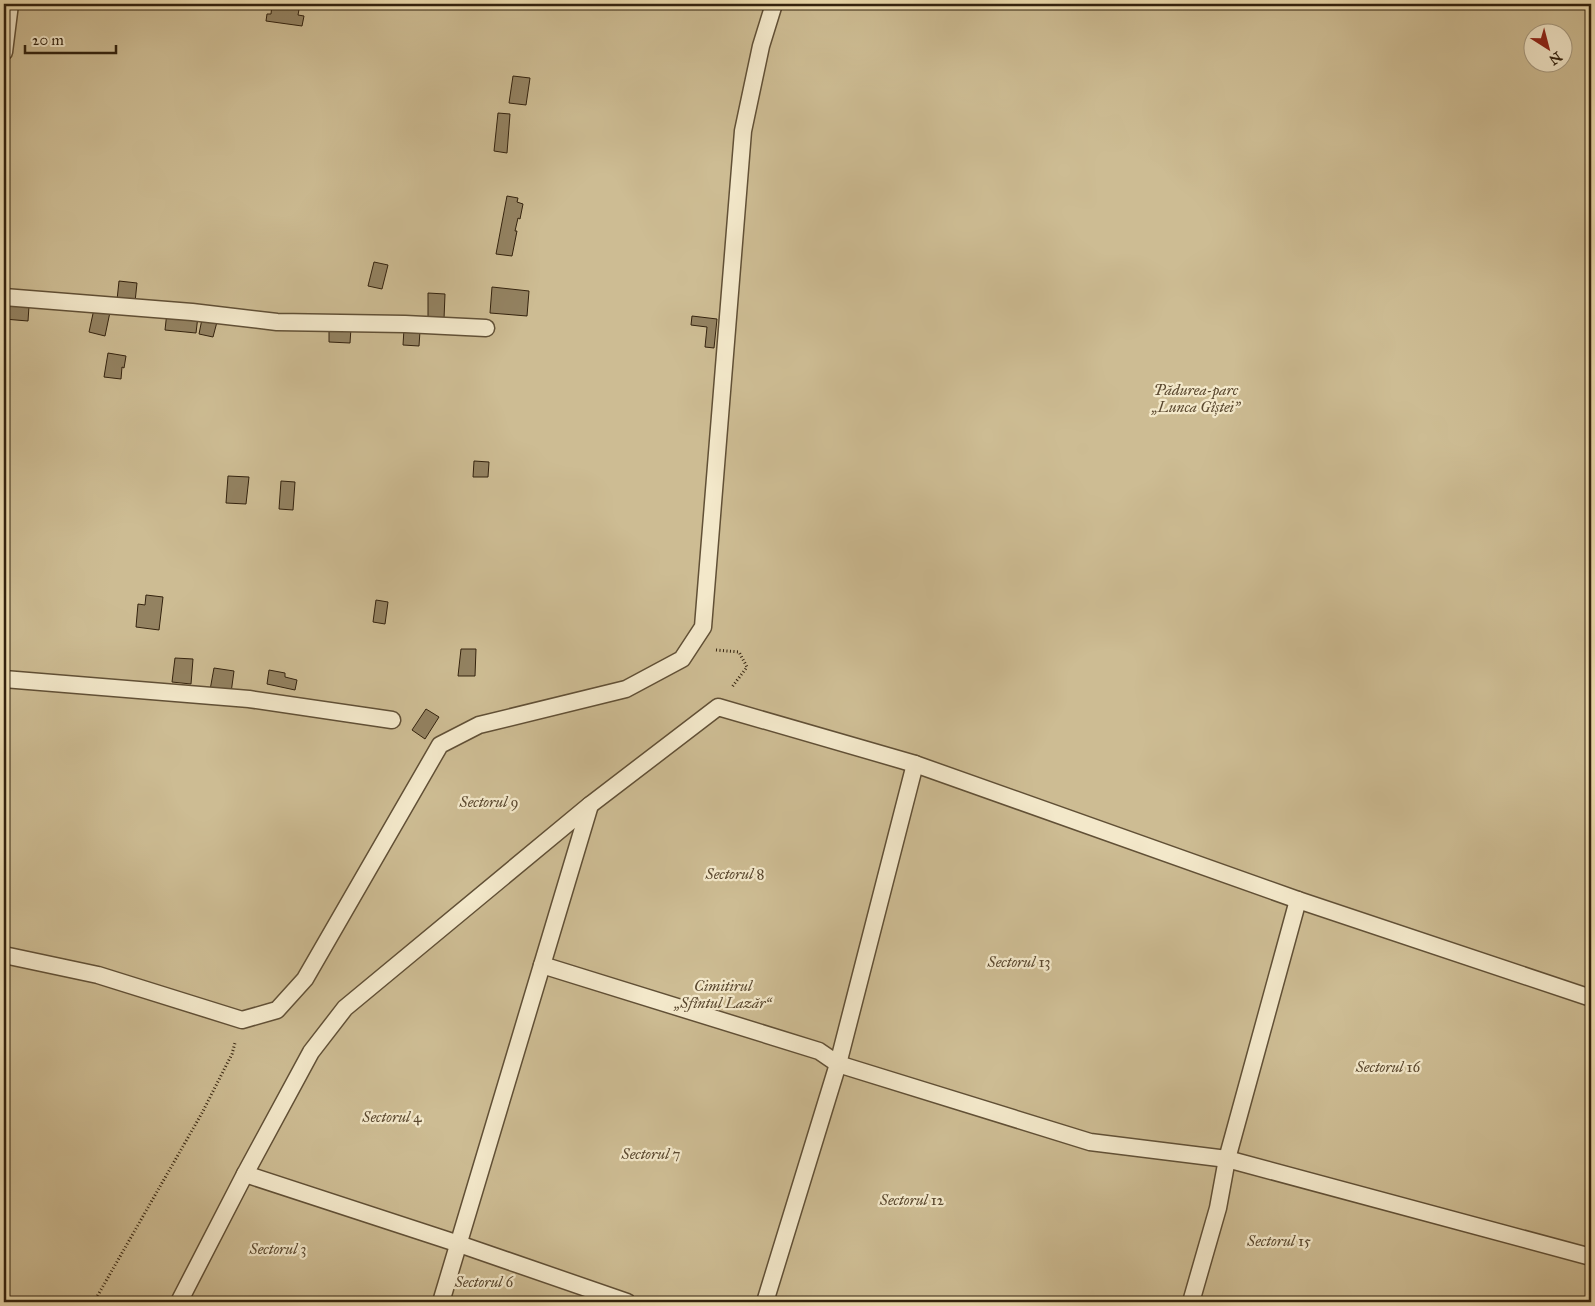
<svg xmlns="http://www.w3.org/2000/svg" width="1595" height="1306" font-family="'IM FELL Great Primer',serif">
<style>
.green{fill:#cdbc93;stroke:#806f50;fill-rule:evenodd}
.building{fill:#938261;stroke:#33220e}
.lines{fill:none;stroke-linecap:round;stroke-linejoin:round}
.service-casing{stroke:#615036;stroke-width:19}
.path{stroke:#33220e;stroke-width:3;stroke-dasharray:1 2.5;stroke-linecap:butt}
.service{stroke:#f3e8ca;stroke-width:16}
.labels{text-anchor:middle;stroke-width:4.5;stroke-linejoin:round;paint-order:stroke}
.park-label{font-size:15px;font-style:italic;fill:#5a482f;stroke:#f3e8ca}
</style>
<rect width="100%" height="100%" fill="#ecdbae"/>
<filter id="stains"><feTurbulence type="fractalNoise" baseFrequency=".004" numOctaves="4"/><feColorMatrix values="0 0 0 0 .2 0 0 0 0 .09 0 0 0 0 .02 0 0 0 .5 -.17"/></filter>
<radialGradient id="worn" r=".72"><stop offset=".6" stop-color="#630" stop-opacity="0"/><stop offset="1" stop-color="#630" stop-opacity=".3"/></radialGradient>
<path class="green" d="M4 4H1591V1302H4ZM1532 32H1562V62H1532Z"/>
<g class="building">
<polygon points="272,4 300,4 298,15 304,16 302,26 266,21 267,14 271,14"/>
<polygon points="513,76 530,78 526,105 509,103"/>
<polygon points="498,113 510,114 507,153 494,151"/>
<polygon points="4,181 7,181 4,213"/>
<polygon points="507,196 518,198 517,202 523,204 520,219 518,218 515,231 517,231 512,256 496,254"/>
<polygon points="374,262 388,265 382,289 368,286"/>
<polygon points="119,281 137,283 135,302 117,300"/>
<polygon points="492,287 529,291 527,316 490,313"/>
<polygon points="428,293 445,294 444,319 428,319"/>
<polygon points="4,304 29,306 28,321 4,319"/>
<polygon points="94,309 110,312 105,336 89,332"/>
<polygon points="167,312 198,316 196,333 165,330"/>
<polygon points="692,316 717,319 714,348 705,347 707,327 691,325"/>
<polygon points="202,319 217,322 213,337 199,334"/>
<polygon points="329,327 351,328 350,343 329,342"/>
<polygon points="404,329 420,331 419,346 403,345"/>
<polygon points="108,353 126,356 124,368 122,367 121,379 104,377"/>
<polygon points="474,461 489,462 488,477 473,477"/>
<polygon points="228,476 249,477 246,504 226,503"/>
<polygon points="281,481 295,482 293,510 279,509"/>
<polygon points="146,595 163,597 159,630 136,627 138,604 145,605"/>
<polygon points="376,600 388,602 385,624 373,622"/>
<polygon points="461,649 476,649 475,676 458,676"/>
<polygon points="175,658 193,659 191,684 172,682"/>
<polygon points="214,668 234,671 231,693 210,690"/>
<polygon points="269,670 285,673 285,677 297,680 295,690 267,684"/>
<polygon points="426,709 439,717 425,739 412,730"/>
</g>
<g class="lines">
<g class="service-casing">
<g id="service">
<polyline points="4,52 10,4"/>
<polyline points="4,297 192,312 277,322 405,324 486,328"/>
<polyline points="4,679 249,699 392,720"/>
<polyline points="4,955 98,975 242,1020 277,1010 305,979 440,745 479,725 626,689 682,659 703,627 743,131 761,46 774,4"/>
<polyline points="542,965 819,1051 838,1064 1090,1142 1227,1159 1591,1257"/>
<polyline points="245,1174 459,1244 627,1302"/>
<polyline points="179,1302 245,1174 311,1052 345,1008 590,805 718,707 915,764 1298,900 1591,998"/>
<polyline points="441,1302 590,805"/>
<polyline points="765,1302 838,1064 915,764"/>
<polyline points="1191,1302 1218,1208 1227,1159 1298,900"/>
</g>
</g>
<g class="path">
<polyline points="1510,4 1591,7"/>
<polyline points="716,650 739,652 747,667 732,687"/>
<polyline points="94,1302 202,1113 232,1054 235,1043"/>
</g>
<use href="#service" class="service"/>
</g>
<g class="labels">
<g class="park-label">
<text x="1196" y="395">Pădurea-parc<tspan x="1196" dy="17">„Lunca Gîștei”</tspan></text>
<text x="489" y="807">Sectorul 9</text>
<text x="735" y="879">Sectorul 8</text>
<text x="1019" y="967">Sectorul 13</text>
<text x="723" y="991">Cimitirul<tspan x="723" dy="17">„Sfîntul Lazăr“</tspan></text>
<text x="1388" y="1072">Sectorul 16</text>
<text x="392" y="1122">Sectorul 4</text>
<text x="651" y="1159">Sectorul 7</text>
<text x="912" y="1205">Sectorul 12</text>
<text x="1279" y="1246">Sectorul 15</text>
<text x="278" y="1254">Sectorul 3</text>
<text x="484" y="1287">Sectorul 6</text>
</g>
</g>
<rect width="1595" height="1306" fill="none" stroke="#ecdbae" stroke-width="20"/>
<rect x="5" y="5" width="1585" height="1296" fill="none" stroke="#33220e" stroke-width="2.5"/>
<rect x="10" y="10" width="1575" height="1286" fill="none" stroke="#33220e"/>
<g transform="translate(1548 48) rotate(144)"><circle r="24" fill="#f3e8ca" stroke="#a6997f"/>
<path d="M0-4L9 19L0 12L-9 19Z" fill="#8f2418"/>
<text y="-8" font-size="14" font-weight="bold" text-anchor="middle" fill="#33220e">N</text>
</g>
<path d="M25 45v8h91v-8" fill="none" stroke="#33220e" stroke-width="2.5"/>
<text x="32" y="45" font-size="15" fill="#33220e" stroke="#f3e8ca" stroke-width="4" paint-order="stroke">20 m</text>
<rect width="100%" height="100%" filter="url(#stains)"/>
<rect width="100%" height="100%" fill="url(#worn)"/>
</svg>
